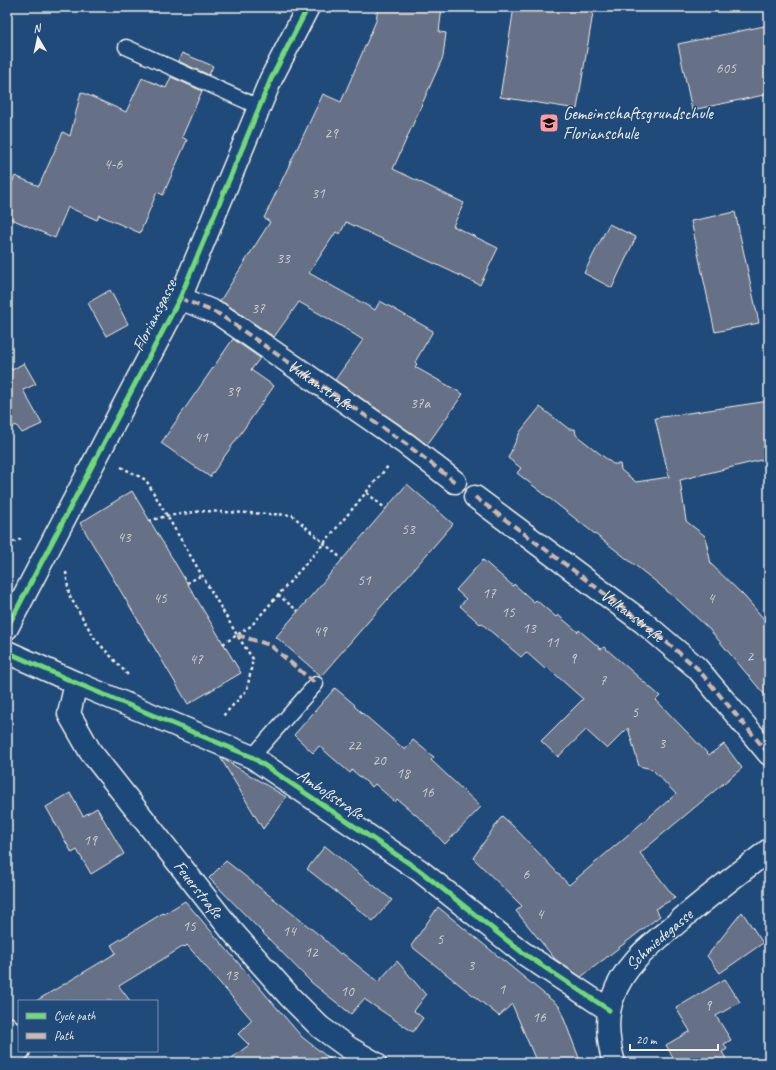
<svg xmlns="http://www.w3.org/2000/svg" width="776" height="1070" font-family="Caveat,sans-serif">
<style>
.building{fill:#666f86;stroke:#f4f1e8}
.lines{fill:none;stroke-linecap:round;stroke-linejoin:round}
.service-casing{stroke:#f4f1e8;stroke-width:17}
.minor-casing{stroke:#f4f1e8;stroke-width:25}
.path{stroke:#f4f1e8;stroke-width:2.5;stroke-dasharray:3 3;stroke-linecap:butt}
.service{stroke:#1f4a7a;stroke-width:14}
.minor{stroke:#1f4a7a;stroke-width:22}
.quiet{stroke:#d1b7ad;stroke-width:4;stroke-dasharray:8 4;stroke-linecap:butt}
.cycleway-casing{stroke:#1f4a7a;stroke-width:8}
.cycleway{stroke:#71d979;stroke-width:5}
.labels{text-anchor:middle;stroke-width:3;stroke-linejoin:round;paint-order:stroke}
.number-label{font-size:15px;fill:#d0d0d0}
.poi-label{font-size:17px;fill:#f4f1e8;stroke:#1f4a7a;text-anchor:start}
.street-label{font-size:17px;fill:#f4f1e8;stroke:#1f4a7a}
</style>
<rect width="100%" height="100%" fill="#1f4a7a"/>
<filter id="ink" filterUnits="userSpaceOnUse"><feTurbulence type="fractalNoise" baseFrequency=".025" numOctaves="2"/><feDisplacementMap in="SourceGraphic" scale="8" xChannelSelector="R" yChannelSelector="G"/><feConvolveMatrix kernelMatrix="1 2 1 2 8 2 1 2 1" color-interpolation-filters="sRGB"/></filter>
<g filter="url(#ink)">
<g class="building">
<polygon points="378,7 442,7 439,32 446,33 443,57 393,169 464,203 453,226 498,248 480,285 346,222 340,234 336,232 309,273 375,310 380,301 433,331 415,362 417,364 415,367 463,394 427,445 413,434 335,380 363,340 341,326 299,302 274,337 226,304 220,301 270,222 264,218 323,94 341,102 376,21"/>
<polygon points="514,7 594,7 577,109 500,97"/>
<polygon points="769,25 769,94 692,110 678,44"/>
<polygon points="182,53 213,66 209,75 178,61"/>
<polygon points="171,77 202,91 182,137 187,140 163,195 157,192 140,233 99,215 97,220 68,207 55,238 7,217 7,194 15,176 39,186 63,132 70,136 81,92 126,112 142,78 166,88"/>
<polygon points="735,212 759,323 715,332 691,221"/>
<polygon points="609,224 636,237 612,288 584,273"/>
<polygon points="110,290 128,324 106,336 88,303"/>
<polygon points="233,339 260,358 251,370 274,386 210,477 161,443"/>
<polygon points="7,361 12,370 24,363 36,384 23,390 42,424 22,433 16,425 7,430"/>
<polygon points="769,401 769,458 680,480 686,521 705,536 711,564 745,597 769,625 769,700 710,630 678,600 662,587 659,584 517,473 521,468 508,458 520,432 540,407 569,429 575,429 576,435 613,464 620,464 621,470 636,482 669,477 655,418"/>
<polygon points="407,484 453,524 321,676 276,637"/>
<polygon points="132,491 241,673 188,704 80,523"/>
<polygon points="483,560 513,586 514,584 534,602 536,600 556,617 558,615 578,632 579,630 601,649 604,647 660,696 656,700 709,755 724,744 742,768 640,853 675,898 655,909 660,916 581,977 555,959 516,911 522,906 473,858 502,816 514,827 569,885 676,794 652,769 639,766 628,728 607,749 586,730 558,757 541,741 583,699 547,667 545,669 526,652 521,657 481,623 480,624 460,606 466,599 456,590"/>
<polygon points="335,688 355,705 354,706 405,750 413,740 434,757 431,760 481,807 445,844 422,820 397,799 395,802 375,784 372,787 352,770 350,773 319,746 313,753 294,735"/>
<polygon points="220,757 286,797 263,829"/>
<polygon points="70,793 83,816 97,808 124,854 91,874 77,850 72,853 46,807"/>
<polygon points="325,846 392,900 373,921 307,869"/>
<polygon points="226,861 323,938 340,954 342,953 378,982 397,961 426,995 414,1011 423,1018 413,1032 364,999 351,1014 312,983 209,878"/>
<polygon points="185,901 302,1037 335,1063 225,1063 249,1045 238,1034 252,1020 187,945 185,947 184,946 119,986 130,1001 36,1001 116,953 111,945 163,913 164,914"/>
<polygon points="438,907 559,1006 581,1063 537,1063 512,1004 499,1016 411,946"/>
<polygon points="742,912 763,943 720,973 707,956"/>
<polygon points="725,979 740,1002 716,1016 731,1040 724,1044 727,1049 722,1052 729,1063 676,1063 666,1045 690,1031 676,1008"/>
</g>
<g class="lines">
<g class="service-casing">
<g id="service">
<polyline points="126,47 259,107"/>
<polyline points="252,757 316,684"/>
</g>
</g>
<g class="minor-casing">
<g id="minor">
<path id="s1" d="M180 298 219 314 406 444 455 482"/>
<polyline points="475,497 644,623 697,668 769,754"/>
<polyline points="7,628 180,298 271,79 308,7"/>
<polyline points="7,652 76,683 252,757 419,870 523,953 609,1010"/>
<path id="s2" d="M76 683 69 714 90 751 231 930 290 997 320 1027 349 1048 375 1063"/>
<polyline points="7,1028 19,1050"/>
<path id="s3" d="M614 1063C608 1042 605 1018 613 997 624 964 653 943 678 922 707 897 738 874 769 850"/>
</g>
</g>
<g class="path">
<polyline points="121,467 146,480 237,635 253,659 247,690 223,716"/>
<polyline points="367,493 386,509"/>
<polyline points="149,521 166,516 203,511 292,515 342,559"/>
<polyline points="7,544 24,538"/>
<polyline points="66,572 69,595 95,639 128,675"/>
<polyline points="187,583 202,575"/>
<polyline points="278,595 298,611"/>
<polyline points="223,644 251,626 324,543 389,465"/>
</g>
<use href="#service" class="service"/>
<use href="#minor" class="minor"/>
<g class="quiet">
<polyline points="180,298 219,314 406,444 455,482"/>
<path id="s4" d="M475 497 644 623 697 668 769 754"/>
<polyline points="237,635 270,645 316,684"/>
</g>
<g class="cycleway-casing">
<g id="cycleway">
<polyline points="7,628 180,298 271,79 308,7"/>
<polyline points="7,652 76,683 252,757 419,870 523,953 609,1010"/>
</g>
</g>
<use href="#cycleway" class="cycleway"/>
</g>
</g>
<defs>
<g id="school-square" transform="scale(1)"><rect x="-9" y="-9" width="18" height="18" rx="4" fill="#ff9aa2" stroke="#1f4a7a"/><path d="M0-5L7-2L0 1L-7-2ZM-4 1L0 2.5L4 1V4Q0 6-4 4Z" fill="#111"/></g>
</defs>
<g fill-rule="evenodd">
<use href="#school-square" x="549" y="123"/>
</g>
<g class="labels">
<g class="number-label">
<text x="726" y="73">605</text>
<text x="331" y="138">29</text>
<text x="113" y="169">4-6</text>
<text x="318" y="198">31</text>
<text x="283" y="263">33</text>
<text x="258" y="313">37</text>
<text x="233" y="396">39</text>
<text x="420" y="408">37a</text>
<text x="201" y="442">41</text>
<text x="408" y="534">53</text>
<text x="124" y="542">43</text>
<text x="364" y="585">51</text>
<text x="489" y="598">17</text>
<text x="160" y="603">45</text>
<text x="711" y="603">4</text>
<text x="508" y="617">15</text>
<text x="529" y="633">13</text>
<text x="320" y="636">49</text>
<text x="552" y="647">11</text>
<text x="750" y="661">2</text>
<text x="573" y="663">9</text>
<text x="196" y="664">47</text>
<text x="603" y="685">7</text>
<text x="635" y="717">5</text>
<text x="662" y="748">3</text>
<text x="354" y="750">22</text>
<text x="379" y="765">20</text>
<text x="403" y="778">18</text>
<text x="427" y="797">16</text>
<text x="90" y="845">19</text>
<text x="526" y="879">6</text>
<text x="540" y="919">4</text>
<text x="189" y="931">15</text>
<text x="289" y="936">14</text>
<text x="440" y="944">5</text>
<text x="311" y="957">12</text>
<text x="471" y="970">3</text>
<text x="231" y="980">13</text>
<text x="502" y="994">1</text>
<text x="347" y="996">10</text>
<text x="708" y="1010">9</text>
<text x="539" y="1022">16</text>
</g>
<g class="poi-label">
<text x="563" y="119">Gemeinschaftsgrundschule<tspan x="563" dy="20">Florianschule</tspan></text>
</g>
<g class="street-label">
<text transform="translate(154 315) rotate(-63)" y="6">Floriansgasse</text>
<text dy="6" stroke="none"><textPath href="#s1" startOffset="166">Vulkanstraße</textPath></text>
<text dy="6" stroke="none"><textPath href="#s4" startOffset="197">Vulkanstraße</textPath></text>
<text transform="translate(331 794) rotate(34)" y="6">Amboßstraße</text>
<text dy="6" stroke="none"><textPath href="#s2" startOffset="250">Feuerstraße</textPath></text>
<text dy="6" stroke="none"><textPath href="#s3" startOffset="142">Schmiedegasse</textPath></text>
</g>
</g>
<rect width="776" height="1070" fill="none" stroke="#1f4a7a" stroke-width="24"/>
<rect x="12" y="12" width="752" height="1046" fill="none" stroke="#f4f1e8" stroke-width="1.5" filter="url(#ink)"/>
<rect x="18" y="1000" width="140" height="52" fill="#1f4a7a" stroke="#748da6"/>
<rect x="26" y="1013" width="20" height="6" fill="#71d979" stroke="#748da6"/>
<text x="54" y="1020" font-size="12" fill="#f4f1e8">Cycle path</text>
<rect x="26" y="1033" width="20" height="6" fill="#d1b7ad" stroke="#748da6"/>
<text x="54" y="1040" font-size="12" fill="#f4f1e8">Path</text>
<g transform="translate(38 38) rotate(351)" stroke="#1f4a7a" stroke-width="3" paint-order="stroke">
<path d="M0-3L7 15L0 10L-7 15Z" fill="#f4f1e8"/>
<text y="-6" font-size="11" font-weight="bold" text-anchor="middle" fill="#f4f1e8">N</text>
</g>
<path d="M630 1044v6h88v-6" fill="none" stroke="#f4f1e8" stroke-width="2"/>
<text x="636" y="1044" font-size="12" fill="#f4f1e8" stroke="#1f4a7a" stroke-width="3" paint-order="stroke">20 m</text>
</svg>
